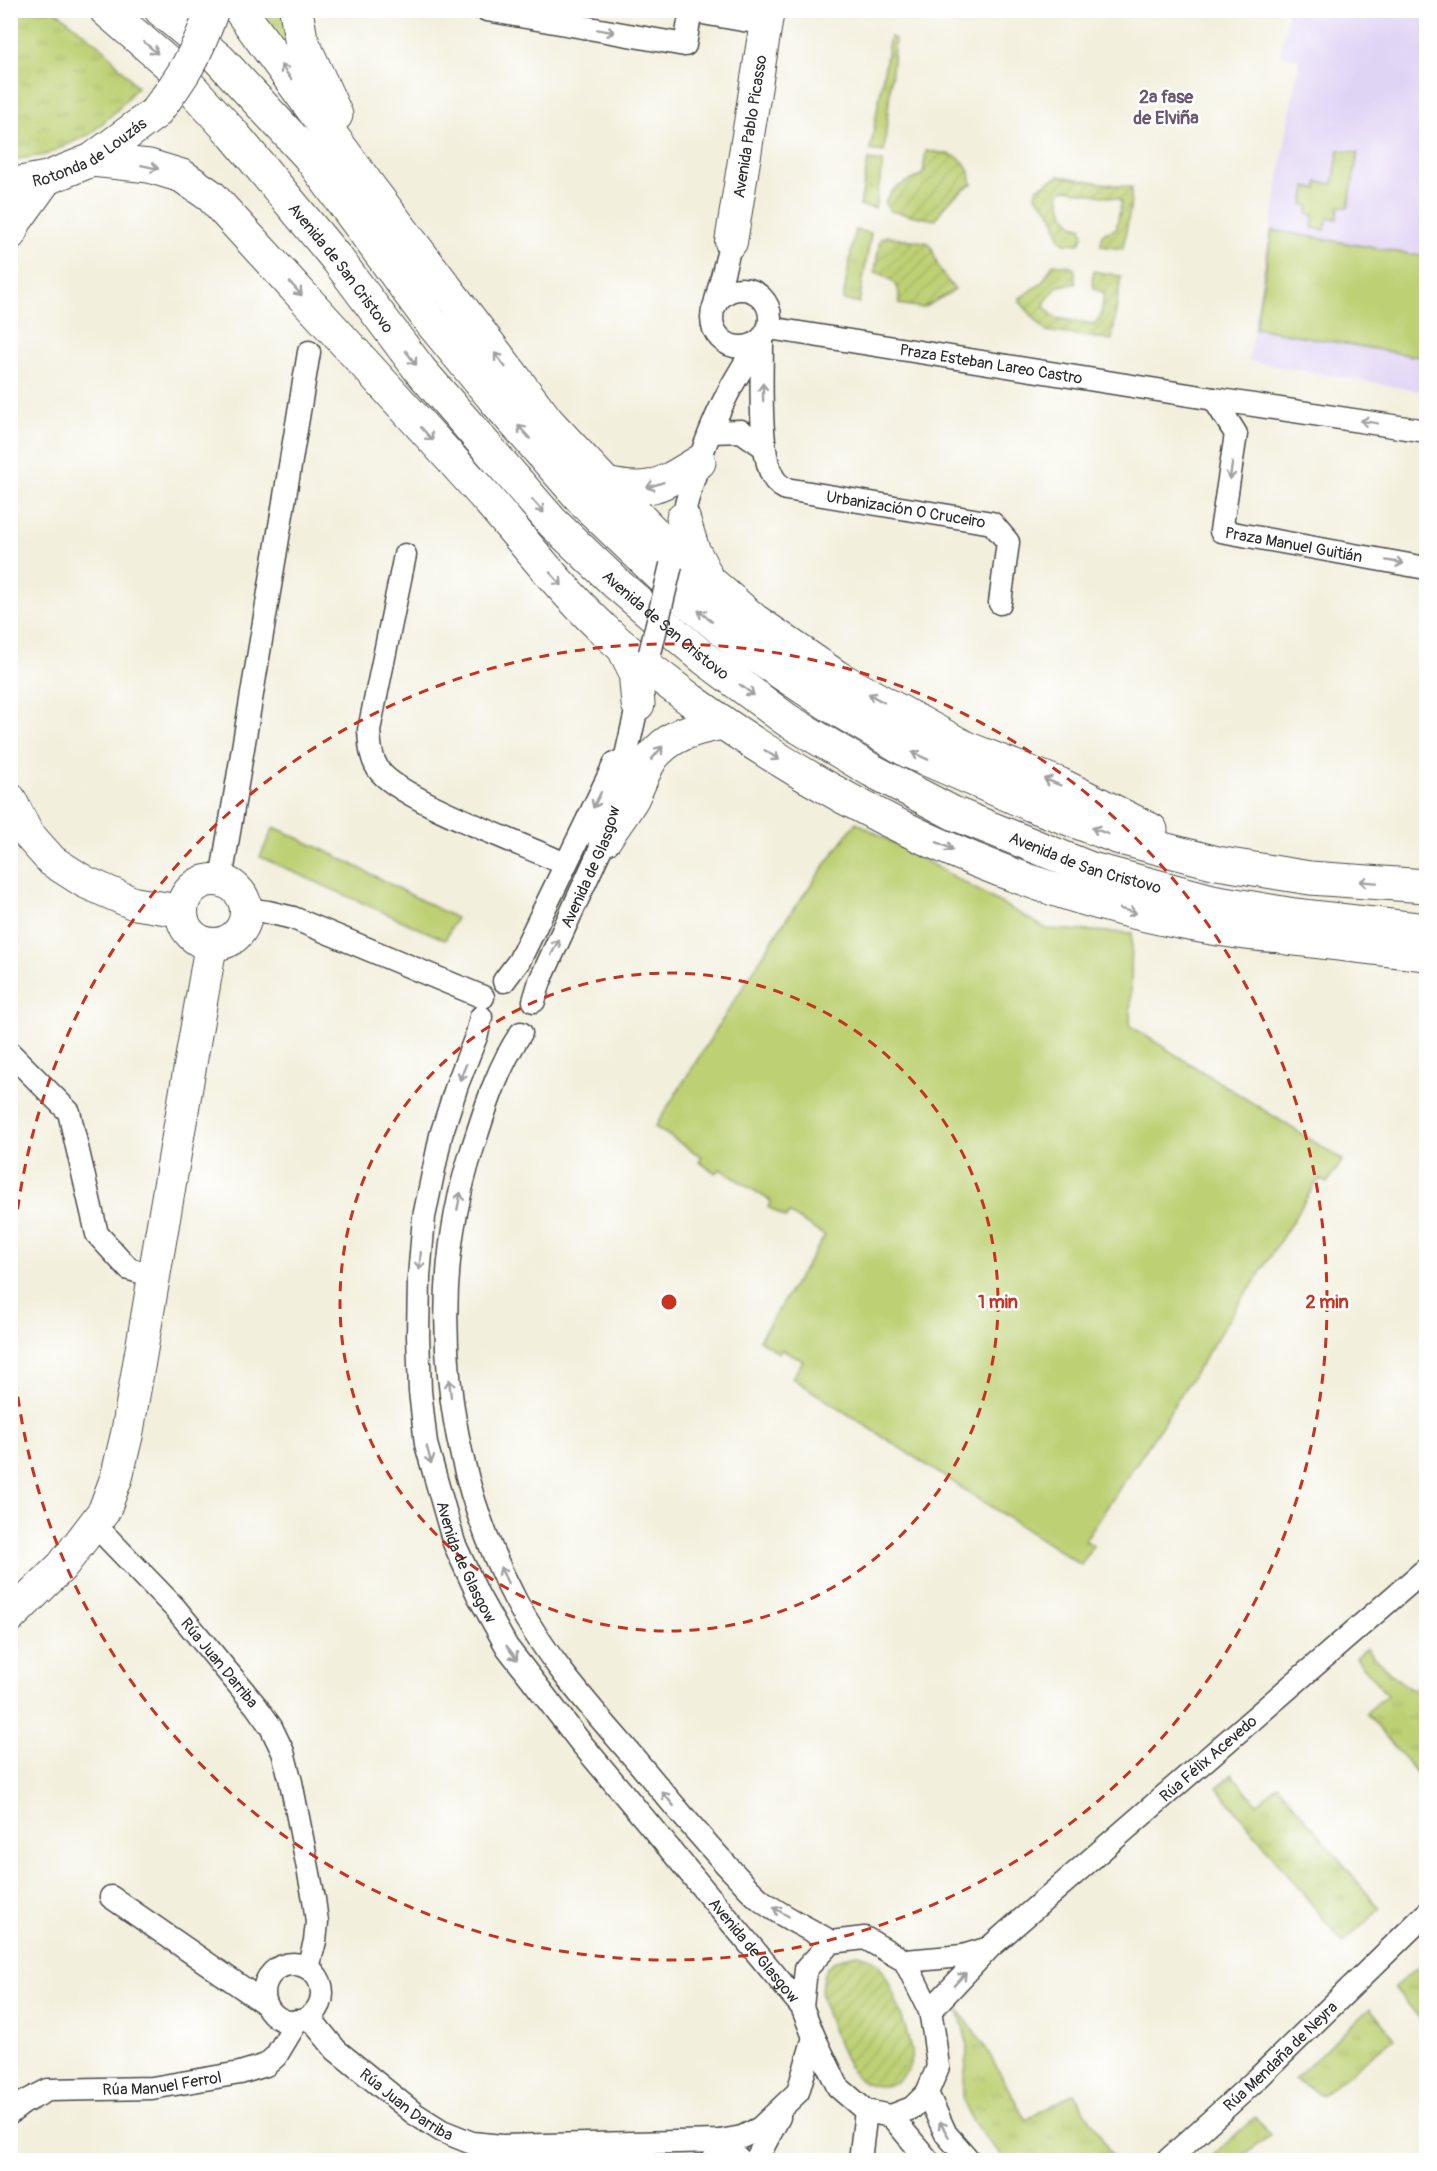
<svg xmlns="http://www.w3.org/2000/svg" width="1437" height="2171" font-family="Pangolin,sans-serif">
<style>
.built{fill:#e0d4f4}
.grass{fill:url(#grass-tufts);stroke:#747e4f;stroke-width:1.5}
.park{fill:#bdd073;stroke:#747e4f;stroke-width:1.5}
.garden{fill:url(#garden-furrows);stroke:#747e4f;stroke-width:1.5}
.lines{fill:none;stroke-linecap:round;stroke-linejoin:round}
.street-casing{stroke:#494846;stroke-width:25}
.secondary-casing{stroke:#494846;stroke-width:34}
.primary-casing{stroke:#494846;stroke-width:35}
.highway-casing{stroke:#494846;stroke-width:35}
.street{stroke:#fff;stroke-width:22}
.secondary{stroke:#fff;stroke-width:32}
.primary{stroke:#fff;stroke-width:33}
.highway{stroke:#fff;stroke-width:33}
.street-bridge-casing{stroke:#494846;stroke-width:25;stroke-linecap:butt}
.primary-bridge-casing{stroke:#494846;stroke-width:35;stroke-linecap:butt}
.street-bridge{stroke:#fff;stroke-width:22}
.primary-bridge{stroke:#fff;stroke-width:33}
.oneway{stroke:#a0a0a0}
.ring{fill:none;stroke:#c8321e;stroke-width:3;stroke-dasharray:10 8}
.labels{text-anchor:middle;stroke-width:5;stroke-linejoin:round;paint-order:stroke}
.street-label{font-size:16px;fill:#2b2b2b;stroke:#fff}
.neighbourhood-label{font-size:18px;font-weight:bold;fill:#6a586f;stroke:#fff}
.centre{fill:#c8321e;stroke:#fff;stroke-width:3}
.ring-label{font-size:18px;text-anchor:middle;font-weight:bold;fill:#c8321e;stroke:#fff;stroke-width:5;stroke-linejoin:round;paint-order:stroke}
</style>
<defs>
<pattern id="grass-tufts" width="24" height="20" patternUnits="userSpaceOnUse" patternTransform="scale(1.5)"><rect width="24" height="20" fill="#bdd073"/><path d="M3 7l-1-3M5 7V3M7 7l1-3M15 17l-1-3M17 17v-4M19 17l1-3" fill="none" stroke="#a3b364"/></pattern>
<pattern id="garden-furrows" width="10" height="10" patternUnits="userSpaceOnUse" patternTransform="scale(1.5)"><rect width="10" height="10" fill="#bdd073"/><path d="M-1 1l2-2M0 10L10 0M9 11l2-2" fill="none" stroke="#a3b364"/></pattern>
</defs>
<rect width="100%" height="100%" fill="#fff"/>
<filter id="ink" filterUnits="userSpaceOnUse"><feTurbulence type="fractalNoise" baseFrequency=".0167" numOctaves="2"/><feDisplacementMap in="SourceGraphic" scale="12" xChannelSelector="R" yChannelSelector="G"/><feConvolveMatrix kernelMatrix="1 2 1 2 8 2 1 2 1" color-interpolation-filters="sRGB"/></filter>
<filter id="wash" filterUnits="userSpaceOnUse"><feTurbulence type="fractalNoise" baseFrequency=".008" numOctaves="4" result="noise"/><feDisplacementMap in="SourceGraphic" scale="24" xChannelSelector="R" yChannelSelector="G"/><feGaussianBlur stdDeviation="1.35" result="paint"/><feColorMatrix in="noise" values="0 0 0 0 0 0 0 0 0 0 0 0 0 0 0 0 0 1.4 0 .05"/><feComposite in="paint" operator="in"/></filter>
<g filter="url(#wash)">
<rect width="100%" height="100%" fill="#f2efdc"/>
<polygon class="built" points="1288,11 1426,11 1426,392 1248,361 1299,59 1280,55"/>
<g class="grass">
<polygon points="10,11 56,11 105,50 137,87 117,110 90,134 45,155 11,160"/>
<polygon points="255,11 286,11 303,74"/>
<polygon points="890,37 895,39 884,152 870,150"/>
<polygon points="868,160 883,162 875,208 860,206"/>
<polygon points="855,230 871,233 859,303 843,300"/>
<path d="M1366 1648C1384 1666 1401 1688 1426 1694V1784L1366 1713 1387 1695 1356 1658Z"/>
<polygon points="1232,1774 1257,1804 1278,1785 1380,1909 1343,1943 1217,1787"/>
<polygon points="1426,1961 1426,2014 1420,2019 1394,1987"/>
<polygon points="1370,2008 1394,2038 1322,2095 1294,2079"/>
<path d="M958 2009 984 2045 1026 2120 1074 2093 1115 2160H1006C992 2144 972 2126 965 2105 959 2089 967 2071 967 2055 968 2039 962 2024 958 2009Z"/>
<polygon points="1255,2117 1270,2135 1238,2160 1208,2160"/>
</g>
<g class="park">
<polygon points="1339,150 1358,153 1348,208 1339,206 1337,219 1328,217 1325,230 1312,228 1314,215 1307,214 1309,206 1303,205 1306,187 1317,189 1318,182 1333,184"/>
<polygon points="1272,230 1426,257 1426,358 1255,328"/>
<path d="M856 822 1047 929 1132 933 1130 1026 1343 1160 1327 1183 1320 1179 1314 1186 1253 1284C1232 1310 1217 1339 1199 1367 1187 1385 1174 1403 1164 1422L1085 1540 1093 1546 1081 1565 792 1378 803 1361 782 1349 779 1353 759 1340 825 1236 789 1213 786 1218 768 1207 771 1201 720 1169 716 1173 699 1162 702 1157 655 1127 782 925Z"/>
<polygon points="274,827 330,853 456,918 445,940 260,857"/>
</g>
<g class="garden">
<path d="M926 151C952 154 968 154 972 184 956 193 944 204 935 220L890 211 885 204C889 187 908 182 923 174Z"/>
<path d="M1059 176 1132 188 1130 209 1123 249 1101 246 1102 234 1116 229 1121 204 1119 199 1066 189 1061 191 1059 196C1062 207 1067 227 1081 227 1084 234 1084 238 1079 244L1064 243 1060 239 1055 220 1049 210 1035 195 1037 188Z"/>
<path d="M886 236 929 243C934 250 934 258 938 266 942 275 949 282 955 290L923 308 899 304C898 300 899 297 899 293 898 283 884 274 875 272L880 239Z"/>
<polygon points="1053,264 1071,266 1075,270 1075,284 1058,286 1045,302 1044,306 1055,318 1094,324 1101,316 1104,293 1094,288 1092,279 1094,271 1121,276 1112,340 1046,331 1020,302 1020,298 1042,283"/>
<path d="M857 1954C864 1956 871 1957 877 1963 889 1974 914 2046 911 2061 910 2067 906 2073 902 2077 890 2089 869 2089 856 2077 847 2068 826 2016 823 2002 820 1992 821 1976 828 1967 834 1959 847 1956 857 1954Z"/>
</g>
</g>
<g filter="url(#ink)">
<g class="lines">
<g class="street-casing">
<g id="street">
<polyline points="487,10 685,45 691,10"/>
<polyline points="691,11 766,24"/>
<circle cx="741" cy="318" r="29"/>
<polyline points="715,304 731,242"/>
<path id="s1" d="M769 328 1214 399"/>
<path id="s2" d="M762 338C762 371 758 450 773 477 776 483 780 486 786 489L992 523 1008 542 1000 603"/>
<path id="s3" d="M1426 431 1214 399 1236 434 1221 531 1426 568"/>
<polyline points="711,432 741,431 764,447"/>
<path d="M679 531C691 483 706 434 729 391 738 374 748 359 758 342"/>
<path d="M405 555 369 730C370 744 370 756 378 769 397 799 528 846 565 864"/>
<polyline points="221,880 309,352"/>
<polyline points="247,909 268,912 293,918 483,997"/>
<polyline points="504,981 519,961 615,763"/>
<path id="s4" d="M534 1001 540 981 605 839 617 796 641 689"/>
<path id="s5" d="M481 1017 477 1034 457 1085 441 1135 424 1217 419 1277 418 1336 420 1391 426 1444 454 1543 478 1595 507 1647 581 1743 802 2007"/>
<path d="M521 1033C497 1068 485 1110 472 1150 425 1297 444 1465 516 1601 548 1662 597 1714 641 1766 671 1802 700 1837 732 1871 742 1881 751 1893 762 1901 781 1916 810 1929 831 1942"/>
<polyline points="10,1053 69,1112 97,1234 129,1269 154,1276"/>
<path id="s6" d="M95 1525 175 1608 256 1706 271 1727 283 1752 291 1782 314 1899 317 1922 315 1941 308 1968"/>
<polyline points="111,1897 266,2004"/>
<polygon points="865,1938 905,1961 930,2011 934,2034 938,2067 927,2093 912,2108 891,2116 866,2111 838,2087 814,2037 802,2007 806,1969 831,1942"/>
<polyline points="905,1961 963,1956 989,1948"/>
<circle cx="293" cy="1993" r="29"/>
<path id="s7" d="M930 2011 990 1947 1426 1569"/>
<path id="s8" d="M309 2017 336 2050 415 2114 442 2131 472 2143 502 2146 720 2141 742 2137 760 2128 798 2092 814 2037"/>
<polyline points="927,2093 946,2134 969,2160"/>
<path id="s9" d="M10 2113 23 2103 48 2090 152 2088 240 2073 266 2065 276 2056 297 2021"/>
<polyline points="891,2116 928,2160"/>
<polyline points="713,2160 717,2156 720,2141 740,2160"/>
<polyline points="756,2160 779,2117"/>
<polyline points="860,2160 866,2111"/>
<path id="s10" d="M1168 2160 1257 2079 1426 1914"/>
</g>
</g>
<g class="secondary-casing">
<g id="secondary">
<polyline points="10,234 16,221 47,178"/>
<path id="s11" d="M731 242 768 10"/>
<polyline points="10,799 27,833 52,861 85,882 133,903 181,911"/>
<circle cx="214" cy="912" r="32"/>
<polyline points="10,1617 62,1566 104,1511 117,1476 127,1434 211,944"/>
</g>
</g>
<g class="primary-casing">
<g id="primary">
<path id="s12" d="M106 10 171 66 234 135 337 259 420 370 552 522 618 585 704 658 787 720 871 770 953 813 1091 869 1212 901 1294 915 1426 930"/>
<polyline points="161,10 219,59 308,155 430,321 495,400 586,504 684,598 748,651 830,705 908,751 1032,805 1120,838 1217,863 1310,878 1426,886"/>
<polyline points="240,10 370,188 548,422 606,484 658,537 754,620 837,677 966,748 1059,784 1151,830"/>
<polyline points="296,10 301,39 336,115"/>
<path d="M92 160 149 166 182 176 211 196C304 298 398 399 490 502 526 544 560 588 600 626 628 654 660 676 691 700 835 805 1009 890 1184 923 1227 931 1271 938 1314 936"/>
<path id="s13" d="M10 185 47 178 92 160 155 113"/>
<path d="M606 484C651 494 661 485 699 462"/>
<polyline points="683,518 693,550 704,571"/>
<polyline points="623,647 635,671 638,704"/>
<path d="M605 839C614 825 625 811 633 797 639 785 644 770 651 759 668 735 695 728 723 723"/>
</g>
</g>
<g class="highway-casing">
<polyline id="highway" points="1287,938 1426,954"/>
</g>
<use href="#street" class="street"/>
<use href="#secondary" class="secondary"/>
<use href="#primary" class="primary"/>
<use href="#highway" class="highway"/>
<g class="street-bridge-casing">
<polyline id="street-bridge" points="650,653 671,565"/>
</g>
<g class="primary-bridge-casing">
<path id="primary-bridge" d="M155 113C183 77 197 54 212 10"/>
</g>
<use href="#street-bridge" class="street-bridge"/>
<use href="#primary-bridge" class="primary-bridge"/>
</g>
<defs><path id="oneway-shaft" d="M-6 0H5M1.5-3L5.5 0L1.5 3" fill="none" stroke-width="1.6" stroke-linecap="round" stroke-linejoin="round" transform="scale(1.5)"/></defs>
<g class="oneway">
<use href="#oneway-shaft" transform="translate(606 31) rotate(10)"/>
<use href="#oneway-shaft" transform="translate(151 48) rotate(41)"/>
<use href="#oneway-shaft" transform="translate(286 72) rotate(-126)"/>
<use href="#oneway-shaft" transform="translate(150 167) rotate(12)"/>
<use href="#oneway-shaft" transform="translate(296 289) rotate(48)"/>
<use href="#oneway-shaft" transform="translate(411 358) rotate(53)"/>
<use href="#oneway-shaft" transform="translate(500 360) rotate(-127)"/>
<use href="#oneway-shaft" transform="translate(763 392) rotate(-91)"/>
<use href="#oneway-shaft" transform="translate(1369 422) rotate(-171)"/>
<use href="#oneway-shaft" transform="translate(524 432) rotate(-132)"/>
<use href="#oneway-shaft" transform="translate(427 434) rotate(48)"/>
<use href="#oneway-shaft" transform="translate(1231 471) rotate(99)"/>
<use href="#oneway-shaft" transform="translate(655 485) rotate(162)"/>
<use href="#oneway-shaft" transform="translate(538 506) rotate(49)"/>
<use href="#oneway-shaft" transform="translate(1395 562) rotate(10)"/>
<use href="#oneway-shaft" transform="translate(556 579) rotate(48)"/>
<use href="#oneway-shaft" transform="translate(705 616) rotate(-140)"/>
<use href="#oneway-shaft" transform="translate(747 690) rotate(37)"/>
<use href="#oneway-shaft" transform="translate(876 698) rotate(-151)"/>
<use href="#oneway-shaft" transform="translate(657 753) rotate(-50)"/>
<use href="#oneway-shaft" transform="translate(772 755) rotate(34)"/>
<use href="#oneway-shaft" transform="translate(920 756) rotate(-156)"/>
<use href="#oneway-shaft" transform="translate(1052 782) rotate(-158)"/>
<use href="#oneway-shaft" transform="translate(597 800) rotate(117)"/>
<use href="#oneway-shaft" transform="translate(1100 831) rotate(-159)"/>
<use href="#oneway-shaft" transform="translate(945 846) rotate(25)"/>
<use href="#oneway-shaft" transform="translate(1368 882) rotate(-176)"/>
<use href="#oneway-shaft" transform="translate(1128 911) rotate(15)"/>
<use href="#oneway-shaft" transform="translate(555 947) rotate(-65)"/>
<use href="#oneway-shaft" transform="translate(463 1072) rotate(112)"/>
<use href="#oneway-shaft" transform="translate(459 1201) rotate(-79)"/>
<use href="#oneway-shaft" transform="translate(420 1261) rotate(95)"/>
<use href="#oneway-shaft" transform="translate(450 1388) rotate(-96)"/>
<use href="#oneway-shaft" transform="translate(429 1455) rotate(75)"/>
<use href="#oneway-shaft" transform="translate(504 1575) rotate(-115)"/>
<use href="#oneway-shaft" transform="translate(512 1653) rotate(53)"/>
<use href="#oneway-shaft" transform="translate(668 1799) rotate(-130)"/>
<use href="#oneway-shaft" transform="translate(781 1912) rotate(-150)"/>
<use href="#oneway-shaft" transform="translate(960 1979) rotate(-47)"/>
<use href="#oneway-shaft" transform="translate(944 2129) rotate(-121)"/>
</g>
</g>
<g class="ring">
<circle cx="669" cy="1302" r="329"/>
<circle cx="669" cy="1302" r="658"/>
</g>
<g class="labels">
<g class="street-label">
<text dy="6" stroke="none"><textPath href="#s11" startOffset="117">Avenida Pablo Picasso</textPath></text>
<text dy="6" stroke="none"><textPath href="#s13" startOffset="87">Rotonda de Louzás</textPath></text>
<text dy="6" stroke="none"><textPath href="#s12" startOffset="350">Avenida de San Cristovo</textPath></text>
<text dy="6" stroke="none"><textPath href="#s1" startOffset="225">Praza Esteban Lareo Castro</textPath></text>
<text dy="6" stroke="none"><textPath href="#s2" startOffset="280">Urbanización O Cruceiro</textPath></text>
<text dy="6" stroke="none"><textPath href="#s3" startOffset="428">Praza Manuel Guitián</textPath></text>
<text dy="6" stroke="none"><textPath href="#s12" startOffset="834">Avenida de San Cristovo</textPath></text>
<text dy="6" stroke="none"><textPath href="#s12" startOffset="1320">Avenida de San Cristovo</textPath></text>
<text dy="6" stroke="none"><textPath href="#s4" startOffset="146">Avenida de Glasgow</textPath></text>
<text dy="6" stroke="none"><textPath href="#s5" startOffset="561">Avenida de Glasgow</textPath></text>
<text dy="6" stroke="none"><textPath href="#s6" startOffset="186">Rúa Juan Darriba</textPath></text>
<text dy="6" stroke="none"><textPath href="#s7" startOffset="376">Rúa Félix Acevedo</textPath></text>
<text dy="6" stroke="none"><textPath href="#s5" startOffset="1047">Avenida de Glasgow</textPath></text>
<text dy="6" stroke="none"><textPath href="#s10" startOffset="153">Rúa Mendaña de Neyra</textPath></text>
<text dy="6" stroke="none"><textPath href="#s9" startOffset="159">Rúa Manuel Ferrol</textPath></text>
<text dy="6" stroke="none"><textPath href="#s8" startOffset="132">Rúa Juan Darriba</textPath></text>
</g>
<g class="neighbourhood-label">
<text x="1166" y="103">2ª fase<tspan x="1166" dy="21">de Elviña</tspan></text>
</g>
</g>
<circle cx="669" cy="1302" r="9" class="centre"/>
<g class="ring-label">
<text x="998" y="1308">1 min</text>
<text x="1327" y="1308">2 min</text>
</g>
<rect width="1437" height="2171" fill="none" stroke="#fff" stroke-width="36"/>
</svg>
